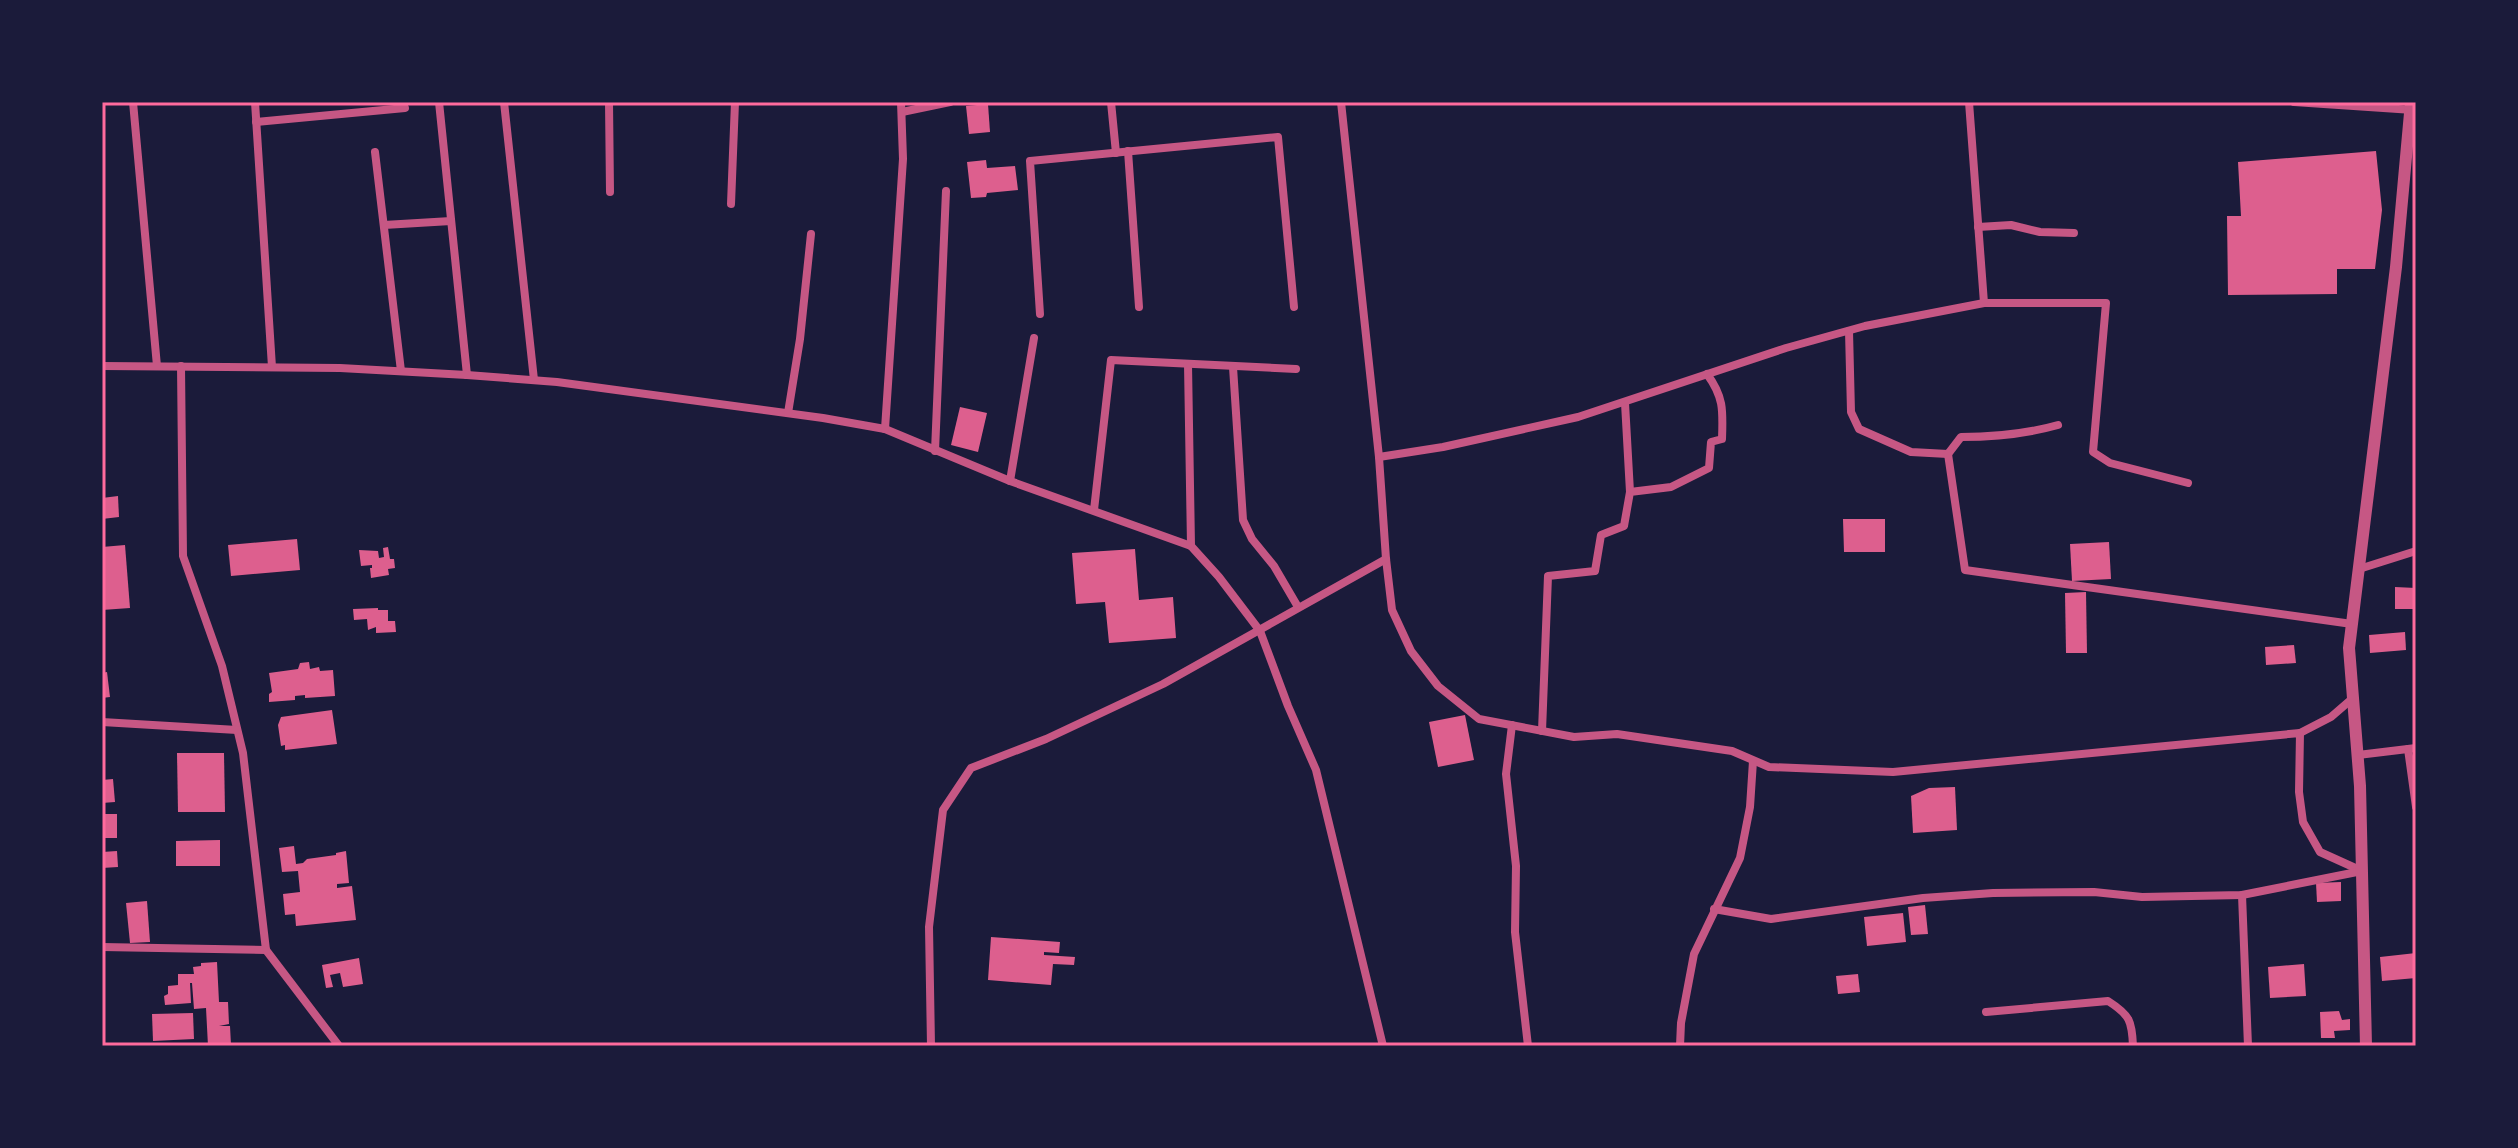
<svg xmlns="http://www.w3.org/2000/svg" width="2518" height="1148" font-family="'Open Sans',sans-serif">
<style>
.building{fill:#dd5f8e}
.lines{fill:none;stroke-linecap:round;stroke-linejoin:round}
.minor{stroke:#c65784;stroke-width:8}
.tertiary{stroke:#c65784;stroke-width:12}
.neatline{fill:none;stroke:#ff6b9d;stroke-width:3}
</style>
<rect width="100%" height="100%" fill="#1b1b3a"/>
<g class="building">
<polygon points="988,104 990,132 969,134 966,106"/>
<polygon points="2376,151 2382,210 2375,269 2337,269 2337,294 2228,295 2227,216 2241,216 2238,162"/>
<polygon points="986,160 987,168 1015,166 1018,190 987,193 986,197 971,198 967,162"/>
<polygon points="960,407 987,413 978,452 951,445"/>
<polygon points="118,496 119,517 102,519 102,498"/>
<polygon points="1843,519 1885,519 1885,552 1844,552"/>
<polygon points="297,539 300,570 231,576 228,545"/>
<polygon points="2109,542 2111,579 2072,581 2070,544"/>
<polygon points="125,545 130,608 102,610 102,547"/>
<polygon points="388,547 390,559 394,559 395,568 388,569 389,575 371,578 370,568 372,568 372,565 361,566 359,550 378,551 379,558 384,557 383,548"/>
<polygon points="1135,549 1139,600 1173,597 1176,638 1109,643 1105,602 1076,604 1072,553"/>
<polygon points="2395,587 2416,588 2416,609 2395,609"/>
<polygon points="2086,592 2087,653 2066,653 2065,593"/>
<polygon points="378,608 378,610 388,610 388,621 395,621 396,632 376,633 376,627 368,630 367,619 354,620 353,609"/>
<polygon points="2405,632 2406,650 2370,653 2369,635"/>
<polygon points="2294,645 2296,663 2266,665 2265,647"/>
<polygon points="309,662 310,669 319,667 320,671 333,670 335,696 305,698 305,695 295,696 295,700 269,702 269,694 272,692 269,673 298,669 300,663"/>
<polygon points="107,672 110,697 102,698 102,673"/>
<polygon points="332,710 337,744 285,750 285,745 281,746 278,725 281,717"/>
<polygon points="1465,715 1474,760 1438,767 1429,722"/>
<polygon points="177,753 224,753 225,812 178,812"/>
<polygon points="113,779 115,802 102,803 102,780"/>
<polygon points="1955,787 1957,830 1913,833 1911,796 1929,788"/>
<rect x="102" y="814" width="15" height="24"/>
<polygon points="220,840 220,866 176,866 176,841"/>
<polygon points="294,846 296,864 303,863 307,859 336,855 336,853 346,851 349,883 337,884 337,888 352,886 356,920 296,926 295,914 285,915 283,894 300,892 298,871 282,872 279,848"/>
<polygon points="117,851 118,867 102,868 102,852"/>
<polygon points="2341,882 2341,901 2317,902 2316,883"/>
<polygon points="147,901 150,942 130,943 126,903"/>
<polygon points="1925,905 1928,934 1911,935 1908,907"/>
<polygon points="1903,913 1906,942 1867,946 1864,917"/>
<polygon points="991,937 1060,942 1059,953 1044,952 1044,955 1075,957 1074,965 1053,964 1051,985 988,980"/>
<polygon points="2416,953 2416,978 2382,981 2380,957"/>
<polygon points="359,958 363,984 343,987 340,973 330,975 333,987 326,988 322,965"/>
<polygon points="217,962 219,1002 228,1002 229,1024 219,1026 230,1026 231,1045 208,1046 206,1008 194,1009 192,983 190,983 191,1003 165,1005 164,996 168,994 168,986 178,985 178,974 194,974 193,967 201,966 201,963"/>
<polygon points="2304,964 2306,996 2270,998 2268,967"/>
<polygon points="1858,974 1860,992 1838,994 1836,976"/>
<polygon points="2339,1011 2342,1020 2350,1019 2350,1030 2334,1031 2335,1038 2321,1038 2320,1012"/>
<polygon points="193,1013 194,1039 153,1041 152,1014"/>
</g>
<g class="lines">
<g class="minor">
<polyline points="133,102 157,366"/>
<polyline points="255,102 272,367"/>
<polyline points="439,102 467,375"/>
<polyline points="504,102 534,380"/>
<polyline points="609,102 610,192"/>
<polyline points="1111,102 1116,153"/>
<polyline points="1341,102 1379,457 1386,559 1392,610 1411,651 1438,686 1479,719 1574,737 1617,734 1732,751 1769,767 1893,772 2300,733 2299,792 2303,822 2320,852 2362,871"/>
<polyline points="2294,102 2413,110"/>
<polyline points="902,112 950,102"/>
<polyline points="256,122 405,108"/>
<polyline points="1128,151 1139,307"/>
<polyline points="375,152 401,371"/>
<polyline points="731,204 735,102"/>
<polyline points="384,225 451,221"/>
<polyline points="1978,227 2011,225 2040,232 2074,233"/>
<polyline points="1984,303 2106,303 2093,452 2110,463 2188,483"/>
<polyline points="1040,314 1030,161 1278,137 1294,307"/>
<path d="M1849 331 1851 412 1859 429 1911 452 1948 454 1961 437C1995 437 2026 434 2058 425"/>
<polyline points="1188,364 1191,546"/>
<polyline points="102,366 340,368 467,375 557,382 823,418 885,429 1010,481 1191,546 1219,577 1260,631 1288,706 1316,770 1383,1046"/>
<polyline points="181,366 183,556 222,666 243,753 266,950 339,1046"/>
<polyline points="1233,367 1243,520 1252,539 1274,566 1298,607"/>
<polyline points="1625,403 1630,492"/>
<polyline points="788,413 800,339 811,234"/>
<polyline points="885,429 903,159 901,102"/>
<polyline points="935,451 946,191"/>
<polyline points="1948,454 1965,570 2352,624"/>
<polyline points="1379,457 1443,447 1578,417 1786,348 1865,326 1984,303 1969,102"/>
<polyline points="1010,481 1034,338"/>
<polyline points="1094,510 1111,360 1296,369"/>
<polyline points="2359,569 2416,551"/>
<polyline points="102,722 237,730"/>
<polyline points="1512,725 1506,774 1516,866 1515,932 1528,1046"/>
<path d="M1542 731 1548 576 1595 571 1601 535 1624 526 1630 492 1671 487 1709 468 1711 442 1722 439C1723 411 1724 397 1707 374"/>
<polyline points="2300,733 2331,717 2353,698"/>
<polyline points="2408,749 2416,807"/>
<polyline points="2358,755 2416,748"/>
<polyline points="2242,895 2248,1046"/>
<polyline points="1714,909 1771,919 1923,898 1993,893 2094,892 2142,897 2242,895 2362,871"/>
<polyline points="102,947 266,950"/>
<path d="M1986 1012 2108 1001C2130 1015 2132 1021 2133 1046"/>
<polyline points="931,1046 929,927 943,810 971,768 1046,739 1163,684 1386,559"/>
<polyline points="1680,1046 1681,1023 1694,954 1740,858 1750,807 1753,761"/>
</g>
<polyline class="tertiary" points="2366,1046 2360,786 2349,648 2396,267 2411,102"/>
</g>
<rect width="2518" height="1148" fill="none" stroke="#1b1b3a" stroke-width="208"/>
<rect x="104" y="104" width="2310" height="940" class="neatline"/>
</svg>
